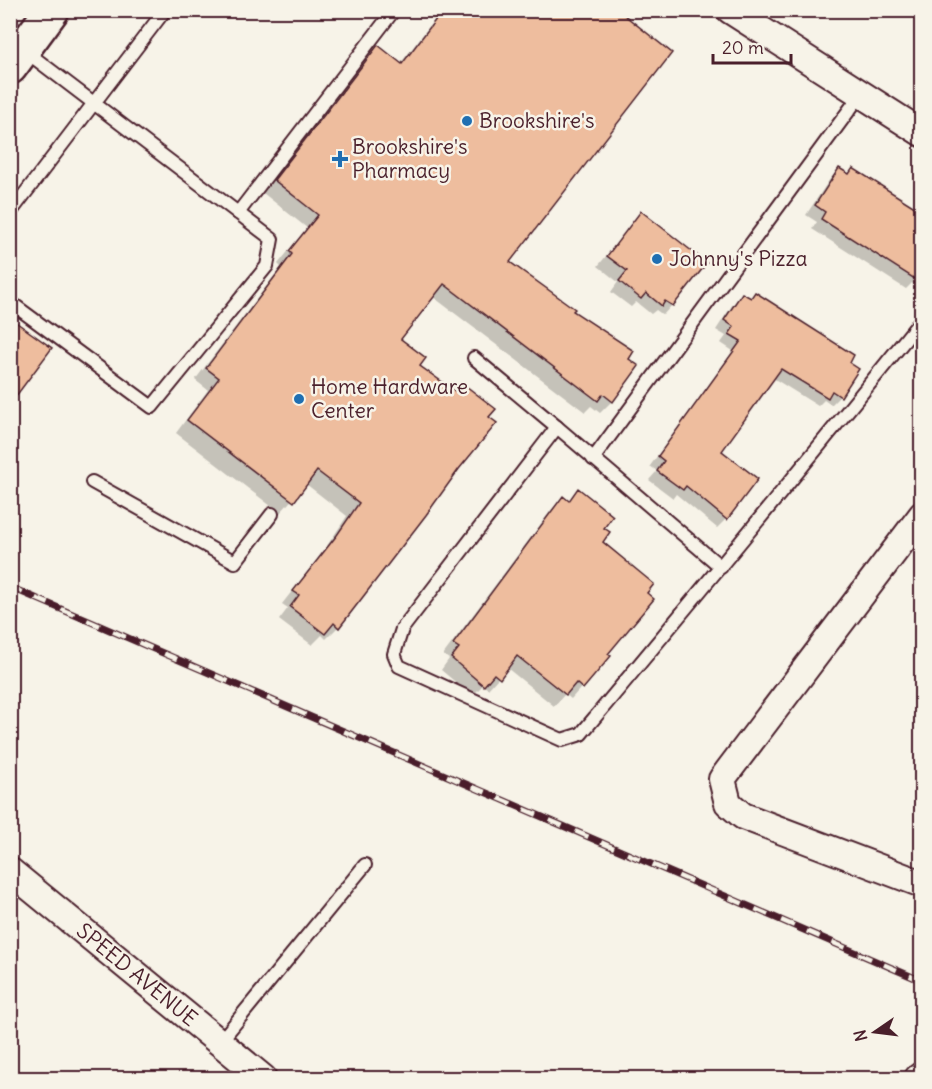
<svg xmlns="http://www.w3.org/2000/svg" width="932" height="1089" font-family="Delius,sans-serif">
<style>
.shadow{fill:#0003}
.building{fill:#eebd9e;stroke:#4a1f2b;stroke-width:1.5}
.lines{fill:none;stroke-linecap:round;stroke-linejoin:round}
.lane-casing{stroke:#4a1f2b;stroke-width:16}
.street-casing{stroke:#4a1f2b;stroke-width:30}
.secondary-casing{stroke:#4a1f2b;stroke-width:38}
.lane{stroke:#f7f3e8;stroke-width:12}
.street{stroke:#f7f3e8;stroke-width:26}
.secondary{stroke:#f7f3e8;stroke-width:33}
.rail-casing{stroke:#4a1f2b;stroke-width:7}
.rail{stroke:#f7f3e8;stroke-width:4.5;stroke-dasharray:14;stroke-linecap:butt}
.poi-dot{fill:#1f6fb2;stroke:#f7f3e8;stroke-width:2}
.labels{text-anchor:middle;stroke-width:5;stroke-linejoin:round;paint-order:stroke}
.poi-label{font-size:21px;fill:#4a1f2b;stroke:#f7f3e8;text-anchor:start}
.street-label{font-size:21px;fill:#4a1f2b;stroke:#f7f3e8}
</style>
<rect width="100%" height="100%" fill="#f7f3e8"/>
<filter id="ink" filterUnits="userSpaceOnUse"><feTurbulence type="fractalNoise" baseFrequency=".0167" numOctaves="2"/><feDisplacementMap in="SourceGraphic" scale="12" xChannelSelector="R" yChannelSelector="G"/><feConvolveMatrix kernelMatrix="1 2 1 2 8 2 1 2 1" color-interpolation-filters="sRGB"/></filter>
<g filter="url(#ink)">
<g class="shadow">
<polygon points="442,10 615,10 508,262 571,312 627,359 612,401 600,413 591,406 585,412 432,296 399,339 418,366 458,468 338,627 326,639 322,635 312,645 279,620 288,608 282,604 325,549 347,516 306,484 280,513 176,433 208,390 195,380 281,267 278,264 307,228 263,193 366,59 378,47 400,64"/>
<polygon points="853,169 922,213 922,290 912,283 906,289 812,229 817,222 806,215 830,179 839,170 848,175"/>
<polygon points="641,213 672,305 663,315 656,310 651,314 636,302 631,307 611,292 618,282 598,266"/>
<polygon points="755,293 840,396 831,405 824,400 818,406 773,378 720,451 726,519 717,528 676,494 673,498 649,480 657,471 650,466 733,351 721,343 726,336 716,330 733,304 742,294 750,299"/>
<polygon points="579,490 602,528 601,542 606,654 609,656 571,699 565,694 554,706 507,668 488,689 483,685 472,696 441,670 449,659 443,655 552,509 563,498 568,502"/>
</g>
<g class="building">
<polygon points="443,10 618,10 672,53 510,262 575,309 573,311 634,351 629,359 639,366 613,402 603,394 598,401 444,284 401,339 426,358 420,366 455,391 462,383 496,409 489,417 497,423 459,469 426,515 339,628 334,623 325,634 290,607 299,595 293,591 337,535 359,503 317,471 294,502 187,420 219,378 206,368 292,254 289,251 318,215 274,180 378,45 402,64"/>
<polygon points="839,168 849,174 853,168 921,211 921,283 821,219 825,212 815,205"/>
<polygon points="641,211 707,263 673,306 665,301 662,306 646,293 641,299 619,281 627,271 607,256"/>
<polygon points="755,292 854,355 850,363 859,369 841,397 832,391 828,398 781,369 722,451 758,479 727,520 686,486 683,490 657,471 664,461 658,456 741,341 729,334 734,327 724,320 742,293 751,298"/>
<polygon points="10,318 52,348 10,404"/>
<polygon points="578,488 613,516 604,528 610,532 603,542 654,584 647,593 654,599 608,654 611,656 583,689 576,683 566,695 517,656 500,679 494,674 484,686 451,658 459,648 453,644 563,496 569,501"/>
</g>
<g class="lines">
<g class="lane-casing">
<g id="lane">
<polyline points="24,50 238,213 394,10"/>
<polyline points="10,213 165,10"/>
<polyline points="10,302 152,407 267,266 272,239 238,213"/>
<polyline points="474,358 557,427"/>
<polyline points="593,459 861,94"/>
<polyline points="92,482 235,562 272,514"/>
<path d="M721 567 557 427 402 629 394 654 399 666 562 740 581 734C696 597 809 459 922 319"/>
<polyline points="219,1043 365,865"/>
</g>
</g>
<g class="street-casing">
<g id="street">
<polyline points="730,10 922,133"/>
<polyline points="922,515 722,779 728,803 743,816 922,884"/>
<path id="s1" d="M10 871 263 1078"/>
<polyline points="918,1078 922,1075"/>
</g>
</g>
<g class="secondary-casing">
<polyline id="secondary" points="10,67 52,10"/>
</g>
<use href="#lane" class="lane"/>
<use href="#street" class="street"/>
<use href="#secondary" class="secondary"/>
<g class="rail-casing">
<polyline id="rail" points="10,587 922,981"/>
</g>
<use href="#rail" class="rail"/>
</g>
</g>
<g class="poi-dot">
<circle cx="467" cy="121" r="6"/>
<path d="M337 150h6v6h6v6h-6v6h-6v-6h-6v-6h6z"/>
<circle cx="657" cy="259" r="6"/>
<circle cx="299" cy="399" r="6"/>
</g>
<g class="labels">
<g class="poi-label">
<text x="479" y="128">Brookshire's</text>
<text x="352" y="154">Brookshire's<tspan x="352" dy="24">Pharmacy</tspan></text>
<text x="669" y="266">Johnny's Pizza</text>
<text x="311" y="394">Home Hardware<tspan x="311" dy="24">Center</tspan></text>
</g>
<g class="street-label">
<text dy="7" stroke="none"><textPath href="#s1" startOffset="164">SPEED AVENUE</textPath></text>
</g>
</g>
<rect width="932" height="1089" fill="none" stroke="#f7f3e8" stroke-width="36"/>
<rect x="18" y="18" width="896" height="1053" fill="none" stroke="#4a1f2b" stroke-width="2" filter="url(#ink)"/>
<g transform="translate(875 1032) rotate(256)" stroke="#f7f3e8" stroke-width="4.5" paint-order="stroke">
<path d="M0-4.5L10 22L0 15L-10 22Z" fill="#4a1f2b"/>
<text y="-9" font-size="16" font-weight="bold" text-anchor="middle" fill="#4a1f2b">N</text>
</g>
<path d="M713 54v9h78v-9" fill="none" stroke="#4a1f2b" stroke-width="3"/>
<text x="722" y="54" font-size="18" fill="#4a1f2b" stroke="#f7f3e8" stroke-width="4.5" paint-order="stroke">20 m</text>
</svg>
